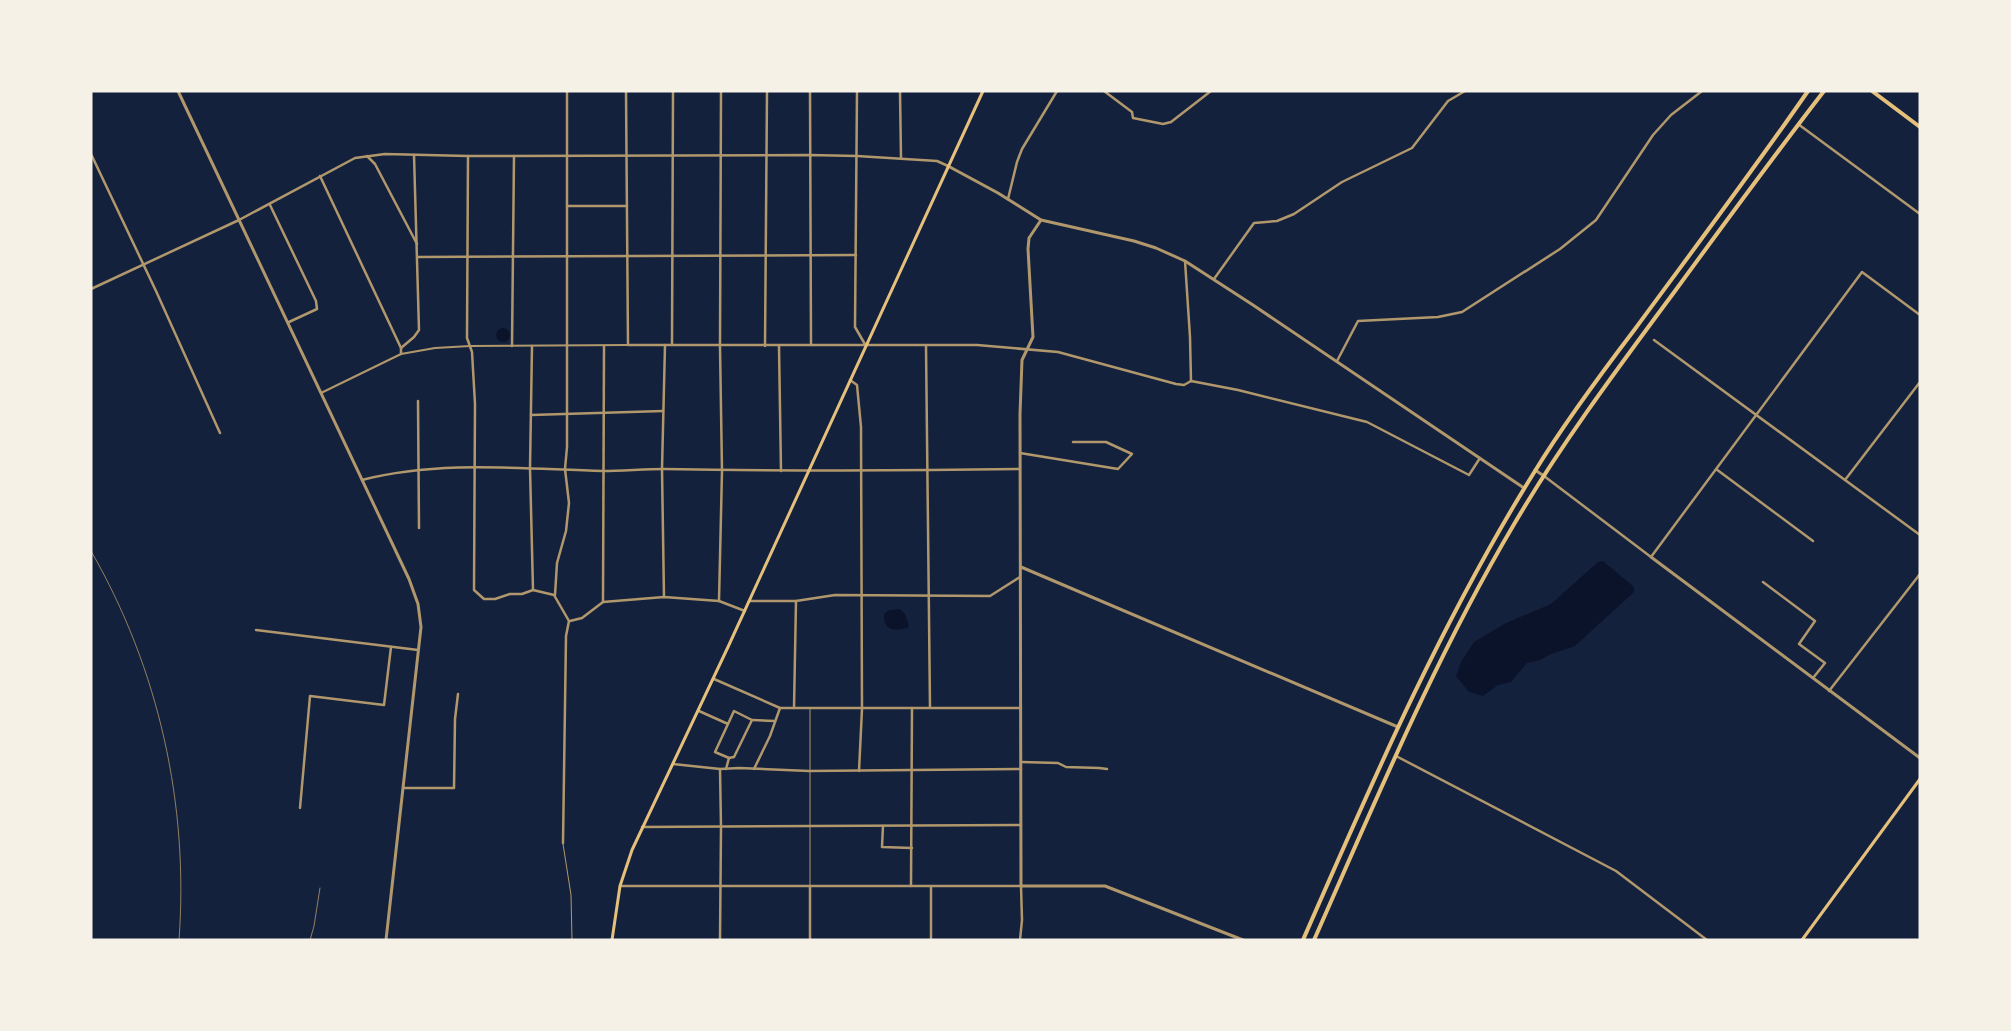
<svg xmlns="http://www.w3.org/2000/svg" width="2011" height="1031" font-family="Ubuntu,sans-serif">
<style>
.water{fill:#0b132b}
.lines{fill:none;stroke-linecap:round;stroke-linejoin:round}
.service{stroke:#b1986c;stroke-width:1}
.pedestrian{stroke:#b1986c;stroke-width:2}
.minor{stroke:#b1986c;stroke-width:2.5}
.tertiary{stroke:#b1986c;stroke-width:3}
.secondary{stroke:#e5c07b;stroke-width:3}
.primary{stroke:#e5c07b;stroke-width:4}
.trunk{stroke:#e5c07b;stroke-width:4}
.rail{stroke:#918062;stroke-width:1}
</style>
<rect width="100%" height="100%" fill="#14213d"/>
<g class="water">
<circle cx="503" cy="335" r="7"/>
<polygon points="1603,561 1634,587 1634,592 1575,646 1551,654 1540,660 1527,663 1511,682 1498,685 1483,696 1469,692 1456,676 1461,662 1474,642 1506,623 1551,604 1598,562"/>
<path d="M900 609 905 614 909 626 908 628C894 631 883 631 884 614L889 610Z"/>
</g>
<g class="lines">
<g class="service">
<polyline points="563,844 571,895 572,940"/>
<polyline points="810,885 810,709"/>
</g>
<polyline class="pedestrian" points="321,393 401,354 435,348 470,346 628,345"/>
<g class="minor">
<polyline points="626,91 628,345 977,345 1058,352 1176,384 1184,385 1191,381 1238,390 1367,422 1469,475 1480,458"/>
<polyline points="810,91 811,345"/>
<polyline points="857,91 855,327 866,346"/>
<polyline points="900,91 901,158"/>
<polyline points="1104,91 1132,112 1133,118 1163,124 1171,122 1211,91"/>
<polyline points="1798,124 1920,214"/>
<polyline points="91,154 156,291 220,433"/>
<polyline points="367,156 375,164 417,244"/>
<polyline points="468,156 467,338 472,352 475,404 474,590 484,599 495,599 510,594 522,594 533,590 554,595 569,621"/>
<polyline points="320,176 401,348"/>
<polyline points="1008,199 1017,162 1022,149 1057,91"/>
<polyline points="270,205 316,301 317,309 289,322"/>
<polyline points="567,206 627,206"/>
<polyline points="418,257 856,255"/>
<polyline points="1185,261 1190,337 1191,381"/>
<polyline points="1214,279 1254,223 1277,221 1294,214 1342,182 1412,148 1448,101 1465,91"/>
<polyline points="91,289 239,220 355,158 385,154 468,156 810,155 857,156 937,161 948,166"/>
<polyline points="1654,340 1920,535"/>
<polyline points="672,345 673,91"/>
<polyline points="512,346 514,156"/>
<polyline points="532,346 530,468 533,590"/>
<polyline points="765,346 767,91"/>
<polyline points="779,346 781,471"/>
<polyline points="926,346 930,707"/>
<polyline points="401,354 401,348 414,337 419,330 414,155"/>
<polyline points="1337,361 1358,321 1438,317 1462,312 1560,249 1596,220 1653,135 1671,115 1702,91"/>
<polyline points="850,380 857,385 861,427 862,709 859,771"/>
<polyline points="418,401 419,528"/>
<polyline points="531,415 663,411"/>
<polyline points="1020,453 1118,469 1132,454 1106,442 1073,442"/>
<polyline points="1716,469 1813,541"/>
<polyline points="1544,476 1651,557 1862,272 1920,315"/>
<path d="M362 480C441 460 522 469 603 471 623 471 644 469 664 469 783 471 901 471 1020 469"/>
<polyline points="1845,480 1920,382"/>
<polyline points="1763,582 1815,621 1799,644 1825,663 1813,678"/>
<polyline points="555,595 557,563 566,531 569,503 565,469 567,447 567,91"/>
<polyline points="664,597 662,469 665,345"/>
<polyline points="719,601 722,471 720,347 721,91"/>
<polyline points="749,601 796,601 835,595 990,596 1020,577"/>
<polyline points="603,602 604,346"/>
<polyline points="570,621 582,618 603,602 664,597 719,601 745,611"/>
<polyline points="256,630 418,650"/>
<polyline points="714,679 780,708 1021,708"/>
<polyline points="1829,691 1920,574"/>
<polyline points="794,708 796,601"/>
<polyline points="699,711 728,724 715,752 729,758 734,757 752,720 734,711 728,724"/>
<polyline points="752,720 775,721"/>
<polyline points="1396,756 1616,871 1707,940"/>
<polyline points="1021,762 1058,763 1066,767 1099,768 1107,769"/>
<polyline points="673,764 720,769 739,768 809,771 1021,769"/>
<polyline points="726,769 729,758"/>
<polyline points="754,769 770,736 780,708"/>
<polyline points="404,788 454,788 455,719 458,694"/>
<polyline points="300,808 310,696 384,705 391,647"/>
<polyline points="883,826 882,847 912,848"/>
<polyline points="642,827 1021,825"/>
<polyline points="563,843 566,636 569,621"/>
<polyline points="620,886 1021,886 1022,920 1020,940"/>
<polyline points="810,886 810,940"/>
<polyline points="911,886 912,708"/>
<polyline points="720,940 721,827 720,769"/>
<polyline points="931,940 931,887"/>
</g>
<g class="tertiary">
<polyline points="178,91 409,579 418,604 421,627 386,940"/>
<polyline points="948,166 998,193 1041,220 1134,241 1156,248 1185,261 1253,305 1524,488"/>
<polyline points="1041,220 1029,238 1028,249 1033,337 1022,360 1020,414 1021,886 1105,886 1243,940"/>
<polyline points="1535,470 1544,476"/>
<polyline points="1651,557 1920,758"/>
<polyline points="1021,567 1398,727"/>
</g>
<g class="secondary">
<polyline points="612,940 620,886 632,850 728,647 983,91"/>
<polyline points="1802,940 1920,779"/>
</g>
<g class="primary">
<path d="M1303 940C1373 780 1442 620 1535 471 1565 422 1600 375 1635 329 1693 250 1752 172 1808 91"/>
<path d="M1314 940C1376 800 1435 658 1513 526 1561 444 1618 368 1675 291 1724 224 1773 157 1824 91"/>
</g>
<polyline class="trunk" points="1872,91 1920,127"/>
<g class="rail">
<path d="M91 551C159 669 189 805 179 940"/>
<polyline points="310,940 314,926 320,888"/>
</g>
</g>
<rect width="2011" height="1031" fill="none" stroke="#f6f1e7" stroke-width="185"/>
</svg>
